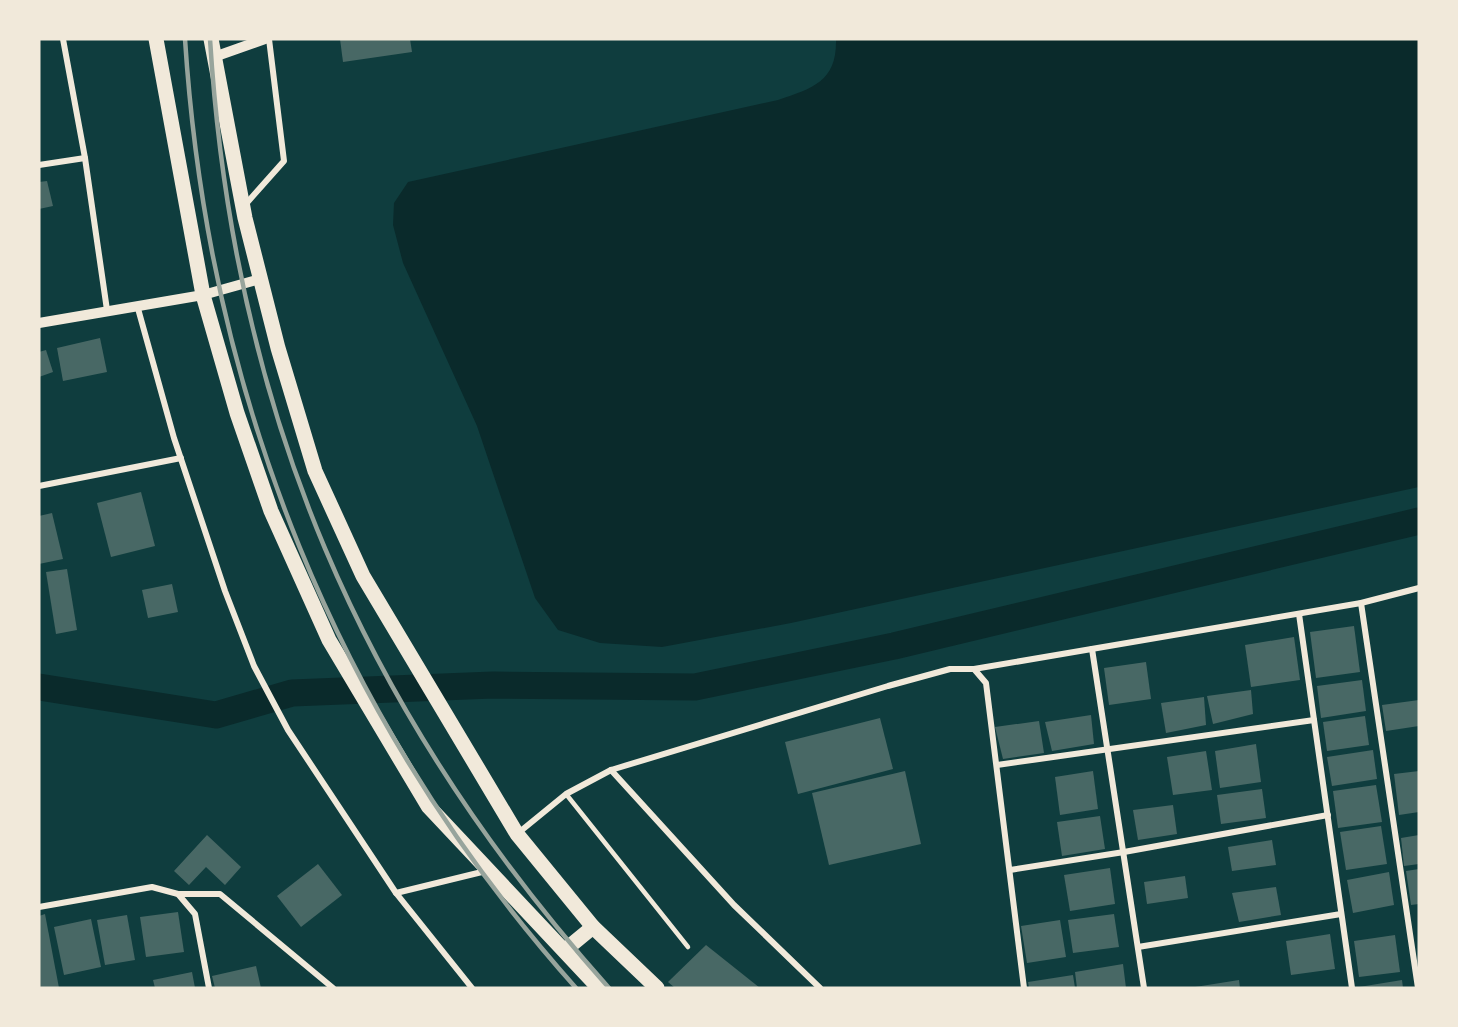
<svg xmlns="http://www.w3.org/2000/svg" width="1458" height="1027" font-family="Merriweather,serif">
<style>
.water{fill:#0a2a2b}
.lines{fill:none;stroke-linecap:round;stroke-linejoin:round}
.canal{stroke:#0a2a2b;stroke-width:27}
.building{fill:#486865}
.service{stroke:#f1e9da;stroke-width:4.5}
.minor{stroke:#f1e9da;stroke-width:6}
.tertiary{stroke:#f1e9da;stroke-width:10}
.primary{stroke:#f1e9da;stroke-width:15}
.rail{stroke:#97a49c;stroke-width:4.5}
</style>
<rect width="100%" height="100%" fill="#0f3d3e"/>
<path class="water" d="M836 39H1419V487L791 623 662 647 600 643 558 630 535 598 477 426 403 263 393 225 394 203 408 182 778 100C814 88 837 81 836 39Z"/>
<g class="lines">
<polyline class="canal" points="39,687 216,715 292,693 493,685 695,687 894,646 1419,521"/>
</g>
<g class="building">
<polygon points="340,39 410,39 412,52 343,62"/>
<polygon points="47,181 53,206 39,209 39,182"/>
<polygon points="100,338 107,372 63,381 57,348"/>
<polygon points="46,350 53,372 39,377 39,352"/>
<polygon points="141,492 155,546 111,557 97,503"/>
<polygon points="52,513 63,559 39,564 39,516"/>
<polygon points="67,569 77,630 56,634 46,572"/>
<polygon points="172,584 178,612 148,618 142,590"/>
<polygon points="1354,626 1360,672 1316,678 1310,632"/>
<polygon points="1294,637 1300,680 1251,687 1245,645"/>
<polygon points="1146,662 1151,699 1109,705 1104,668"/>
<polygon points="1362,680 1366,711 1321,718 1317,686"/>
<polygon points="1251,690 1253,714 1213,724 1207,696"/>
<polygon points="1204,697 1206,725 1166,733 1161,703"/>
<polygon points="1419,700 1419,726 1386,731 1382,705"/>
<polygon points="1091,715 1094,744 1052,751 1045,722"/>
<polygon points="1365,716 1369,745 1327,751 1323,722"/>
<polygon points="880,718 893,769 798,794 785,742"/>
<polygon points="1039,721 1044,753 1003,759 995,727"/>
<polygon points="1256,744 1261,782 1220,788 1215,751"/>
<polygon points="1373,750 1377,779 1332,786 1327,757"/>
<polygon points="1206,751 1212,790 1173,795 1167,757"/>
<polygon points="905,771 921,844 829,865 812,793"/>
<polygon points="1093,771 1098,809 1060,815 1055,777"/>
<polygon points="1419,771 1419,812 1399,815 1394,774"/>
<polygon points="1376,785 1382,822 1338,828 1333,791"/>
<polygon points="1262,789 1266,818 1221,824 1217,795"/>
<polygon points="1173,805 1177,834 1138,840 1133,810"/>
<polygon points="1100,816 1105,849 1062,856 1057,822"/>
<polygon points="1381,826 1387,864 1346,870 1340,832"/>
<polygon points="207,835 241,867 225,885 206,867 189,885 174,871"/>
<polygon points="1419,835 1419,864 1404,866 1401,838"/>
<polygon points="1272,840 1276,865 1232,871 1228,847"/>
<polygon points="318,864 342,895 301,927 277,896"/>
<polygon points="1110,868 1115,904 1070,911 1064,875"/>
<polygon points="1419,869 1419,904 1411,905 1406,871"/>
<polygon points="1389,872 1394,905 1353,913 1347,880"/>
<polygon points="1185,876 1188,898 1147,904 1144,882"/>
<polygon points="1276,887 1281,915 1239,922 1232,893"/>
<polygon points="178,912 184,952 146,957 140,917"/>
<polygon points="45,914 59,988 39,988 39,916"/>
<polygon points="1114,914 1119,947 1073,953 1068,920"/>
<polygon points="127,915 135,960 105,965 97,920"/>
<polygon points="91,919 101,967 64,975 54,927"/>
<polygon points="1060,920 1066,957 1027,963 1021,926"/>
<polygon points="1330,934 1335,969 1291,975 1286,941"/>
<polygon points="1395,935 1400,972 1359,977 1354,941"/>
<polygon points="706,945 760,988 675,988 668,982"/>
<polygon points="1123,964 1126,988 1077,988 1075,972"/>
<polygon points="256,966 261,988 215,988 212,976"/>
<polygon points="192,972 195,988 155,988 153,980"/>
<polygon points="1073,975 1075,988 1029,988 1028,982"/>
<polygon points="1239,980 1240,988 1195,988 1195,987"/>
<polygon points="1402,980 1403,988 1359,988 1359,987"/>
</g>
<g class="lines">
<polyline class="service" points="566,794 688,947"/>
<g class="minor">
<polyline points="63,39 85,158 107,310"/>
<polyline points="39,165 85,158"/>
<polyline points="245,205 284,161 269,39"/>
<polyline points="137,305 174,438 225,591 254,666 288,730 396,893 472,988"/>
<polyline points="39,486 181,458"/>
<polyline points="1361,603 1418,988"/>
<polyline points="1299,614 1352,988"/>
<polyline points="1092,649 1144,988"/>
<polyline points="974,669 1361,603 1419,588"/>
<polyline points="997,765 1314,720"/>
<polyline points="611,770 734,905 820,988"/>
<polyline points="517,834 566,794 611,770 888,686 950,669 974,669 986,683 1024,988"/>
<polyline points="1010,870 1124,852 1328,815"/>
<polyline points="396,893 486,871"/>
<polyline points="178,894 220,894 333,988"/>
<polyline points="39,907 152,887 178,894 195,914 209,988"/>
<polyline points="1138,947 1341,914"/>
</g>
<g class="tertiary">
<polyline points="214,57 265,39"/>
<polyline points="39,323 203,295 260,279"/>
</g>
<g class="primary">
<polyline points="156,39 203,295 237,413 271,511 329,640 428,806 599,988"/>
<polyline points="211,39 245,218 278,348 315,471 363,576 517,834 593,927 657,988"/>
<polyline points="565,950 593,927"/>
</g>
<g class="rail">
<path d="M185 39C208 396 337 720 576 988"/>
<path d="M210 39C233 411 361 710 609 988"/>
</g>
</g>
<rect width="1458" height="1027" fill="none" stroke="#f1e9da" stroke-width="81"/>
</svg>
